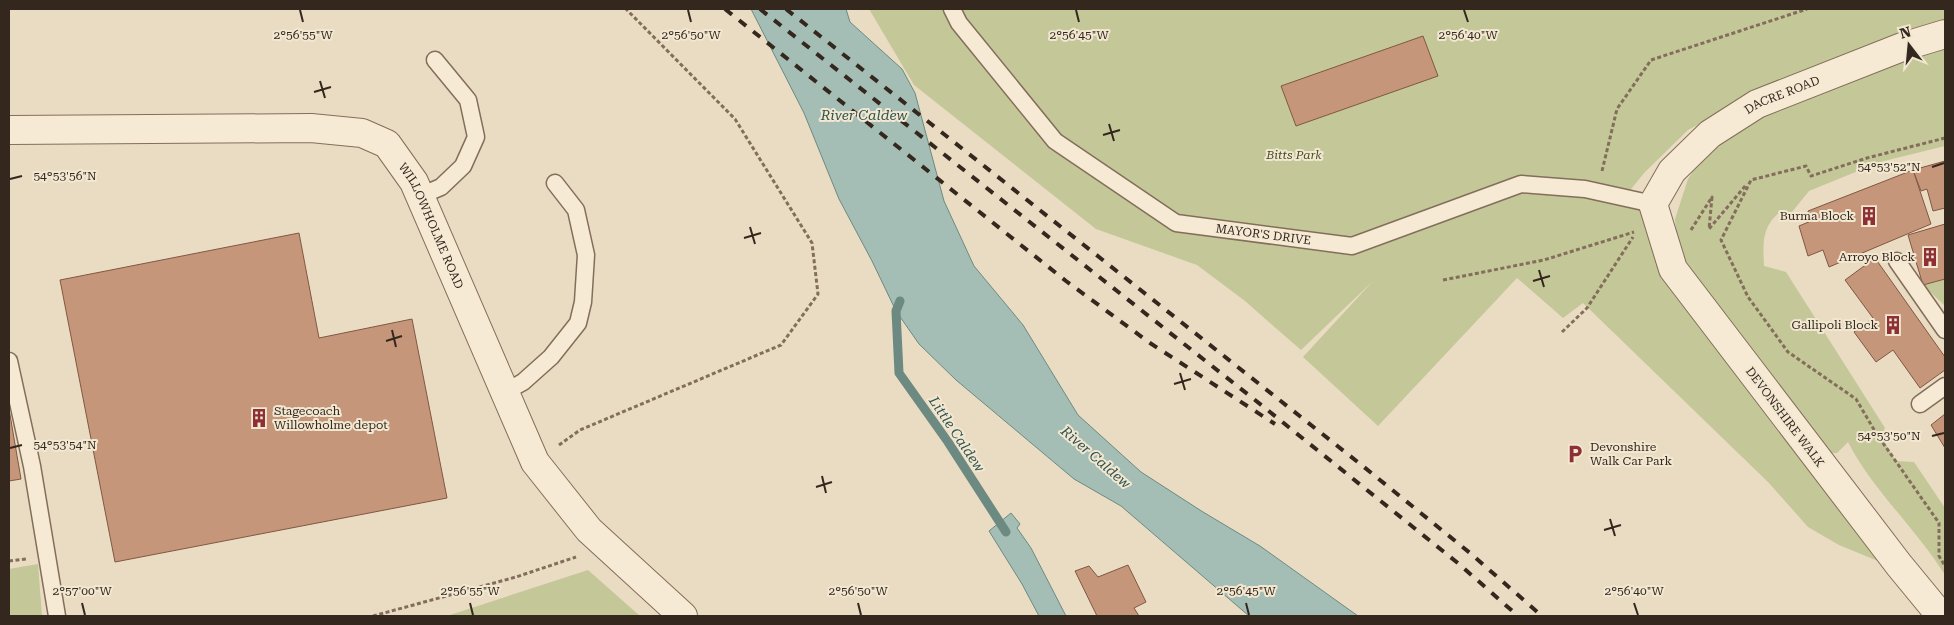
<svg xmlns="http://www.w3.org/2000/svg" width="1954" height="625" font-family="'Roboto Serif',serif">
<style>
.green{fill:#c4c797}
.water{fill:#a4bdb5;stroke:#6c8a81}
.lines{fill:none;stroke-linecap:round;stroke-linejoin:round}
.stream{stroke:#6c8a81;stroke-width:9}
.building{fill:#c6967a;stroke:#805842}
.service-casing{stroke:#836e5b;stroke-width:19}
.minor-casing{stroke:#836e5b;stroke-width:30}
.path{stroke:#836e5b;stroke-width:3;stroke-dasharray:4 2.5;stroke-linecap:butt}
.service{stroke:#f6ead4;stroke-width:16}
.minor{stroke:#f6ead4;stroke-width:28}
.rail{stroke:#34271e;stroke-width:4;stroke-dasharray:9 9;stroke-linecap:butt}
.ticks{fill:none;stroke:#34271e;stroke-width:2}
.labels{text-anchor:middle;stroke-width:4;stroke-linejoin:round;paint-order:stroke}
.street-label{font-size:12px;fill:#34271e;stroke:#f2e7d1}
.park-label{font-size:12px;font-style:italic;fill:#464f26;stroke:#f2e7d1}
.poi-label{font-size:12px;fill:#34271e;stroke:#f2e7d1;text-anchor:end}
.water-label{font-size:14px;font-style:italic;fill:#2e524e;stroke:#f2e7d1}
.ticks-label{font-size:12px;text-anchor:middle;fill:#34271e;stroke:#f2e7d1;stroke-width:4;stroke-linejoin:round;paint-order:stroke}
</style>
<rect width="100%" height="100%" fill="#eadcc2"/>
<g class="green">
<path d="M869 9H1945V26L1763 90 1688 130 1645 172 1627 194 1650 219 1676 230 1675 219 1688 179 1710 145 1742 123 1913 54 1945 45V146L1880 162 1809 191 1792 212 1781 211C1761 227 1763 244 1764 266L1786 272 1885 428 1881 437 1896 461 1914 462 1945 508V575C1916 528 1873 491 1848 442L1837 453 1813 454 1883 563 1839 545 1808 527 1769 483 1583 303 1563 318 1517 278 1378 426 1303 357 1373 281 1301 350 1245 301 1197 265 1096 229 914 85Z"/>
<polygon points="1945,279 1945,305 1944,305 1923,285"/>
<polygon points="38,564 42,616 9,616 9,569"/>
<polygon points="588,570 640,616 447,616"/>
</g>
<g class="water">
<polygon points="751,9 846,9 850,22 902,69 915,93 944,201 974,266 1023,325 1078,415 1141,472 1203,512 1260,546 1358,616 1249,616 1121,506 1074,479 956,380 919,344 896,311 872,261 839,199 804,113"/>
<polygon points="1011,513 1020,524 1017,528 1031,548 1066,616 1039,616 1022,584 989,531"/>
</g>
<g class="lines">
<polyline class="stream" points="900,301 896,311 899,373 948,442 1006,532"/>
</g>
<g class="building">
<polygon points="1423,36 1438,76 1296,126 1281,86"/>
<polygon points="1945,161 1945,208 1933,211 1927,189 1921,191 1913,170"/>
<polygon points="1913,170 1931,224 1829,267 1823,250 1808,256 1799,226 1811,221 1808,211"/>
<polygon points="1945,224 1945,279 1923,285 1908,235"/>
<polygon points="299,233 319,338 412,319 447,498 115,562 60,280"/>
<polygon points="1875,258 1945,357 1945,370 1920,388 1893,350 1876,362 1854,332 1873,318 1845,280"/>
<polygon points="9,409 21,479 9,481"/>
<polygon points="1945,414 1945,448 1931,425"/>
<polygon points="1128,565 1146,602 1134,608 1139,616 1097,616 1075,571 1089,566 1098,577"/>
</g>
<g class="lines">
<g class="service-casing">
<g id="service">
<path id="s1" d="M952 9 959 23 1055 141 1176 223 1352 246 1521 184 1585 189 1653 204"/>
<polyline points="420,196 441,187 463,166 476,137 468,100 435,60"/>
<polyline points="1897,261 1945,330"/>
<polyline points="9,361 32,466 57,616"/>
<polyline points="505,392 523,382 551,357 578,323 583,302 586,255 576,210 555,183"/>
<polyline points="1920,404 1945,386"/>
</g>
</g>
<g class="minor-casing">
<g id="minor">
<path id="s2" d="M9 130 311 128 362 133 387 144 414 182 535 462 589 530 683 616"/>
<path id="s3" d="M1941 616 1899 565 1673 269 1653 204 1672 171 1710 134 1757 104 1902 47 1945 34"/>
</g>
</g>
<g class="path">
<polyline points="1945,138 1867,158 1811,176 1806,166 1751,180 1721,240 1748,297 1788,352 1856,399 1876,433 1939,523 1939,556 1945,566"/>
<polyline points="1602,171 1617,109 1651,60 1807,9"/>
<polyline points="1691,230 1712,197 1709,229 1746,185"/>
<polyline points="1443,280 1544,260 1634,232"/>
<polyline points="1562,332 1587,308 1633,237"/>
<polyline points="559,445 580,430 781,345 818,294 812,243 735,119 626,9"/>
<polyline points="9,561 26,559"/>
<polyline points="373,616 516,577 576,557"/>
</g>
<use href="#service" class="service"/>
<use href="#minor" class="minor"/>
<g class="rail">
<polyline points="725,9 1066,281 1150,343 1275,424"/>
<polyline points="760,9 1255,400 1459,564 1518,616"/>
<polyline points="786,9 1364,467 1470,553 1542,616"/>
</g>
</g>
<path class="ticks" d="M300 10 303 22M688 10 691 22M1076 10 1079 22M1464 10 1468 22M320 81 325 98M314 92 331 87M1109 124 1114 141M1103 135 1120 130M1932 167 1944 163M10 179 22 176M750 227 755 244M744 238 761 233M1539 270 1544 287M1533 281 1550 276M392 330 396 347M386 341 402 336M1180 373 1185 390M1174 384 1191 379M1932 436 1944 433M10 448 22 445M822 476 826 493M816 487 832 482M1610 519 1615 536M1604 530 1621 525M82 603 85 615M470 603 473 615M858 603 861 615M1246 603 1249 615M1634 603 1638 615"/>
<defs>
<g id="building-bare" transform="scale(1.5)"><path d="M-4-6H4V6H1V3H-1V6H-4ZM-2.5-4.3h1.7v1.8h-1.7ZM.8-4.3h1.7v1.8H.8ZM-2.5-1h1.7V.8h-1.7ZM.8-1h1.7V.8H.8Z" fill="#8d2f34" stroke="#f2e7d1" stroke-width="2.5" paint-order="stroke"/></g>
<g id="parking-bare" transform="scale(1.5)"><path d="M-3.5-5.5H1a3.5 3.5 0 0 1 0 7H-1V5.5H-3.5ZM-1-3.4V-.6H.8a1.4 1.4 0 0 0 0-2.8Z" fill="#8d2f34" stroke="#f2e7d1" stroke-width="2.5" paint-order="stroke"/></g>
</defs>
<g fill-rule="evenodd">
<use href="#building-bare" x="1869" y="216"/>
<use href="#building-bare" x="1930" y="257"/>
<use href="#building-bare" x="1893" y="325"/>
<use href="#building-bare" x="259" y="418"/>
<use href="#parking-bare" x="1575" y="454"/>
</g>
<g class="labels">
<g class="street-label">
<text dy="4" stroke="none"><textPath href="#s3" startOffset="680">DACRE ROAD</textPath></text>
<text dy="4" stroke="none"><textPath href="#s2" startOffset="474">WILLOWHOLME ROAD</textPath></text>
<text dy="4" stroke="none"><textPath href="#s1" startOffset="402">MAYOR'S DRIVE</textPath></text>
<text transform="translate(1785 417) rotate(53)" y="4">DEVONSHIRE WALK</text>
</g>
<g class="park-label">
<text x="1294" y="159">Bitts Park</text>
</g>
<g class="poi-label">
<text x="1854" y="220">Burma Block</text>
<text x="1915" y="261">Arroyo Block</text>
<text x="1878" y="329">Gallipoli Block</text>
<text x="274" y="415" text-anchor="start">Stagecoach<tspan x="274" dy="14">Willowholme depot</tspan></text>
<text x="1590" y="451" text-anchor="start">Devonshire<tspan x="1590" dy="14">Walk Car Park</tspan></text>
</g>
<g class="water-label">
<text x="864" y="120">River Caldew</text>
<text transform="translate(957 434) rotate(56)" y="5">Little Caldew</text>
<text transform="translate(1096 457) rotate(41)" y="5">River Caldew</text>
</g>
</g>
<g class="ticks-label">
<text x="303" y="39">2°56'55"W</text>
<text x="691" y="39">2°56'50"W</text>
<text x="1079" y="39">2°56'45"W</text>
<text x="1468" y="39">2°56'40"W</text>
<text x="1889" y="171">54°53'52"N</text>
<text x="65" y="180">54°53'56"N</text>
<text x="1889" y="440">54°53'50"N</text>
<text x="65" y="449">54°53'54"N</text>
<text x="82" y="595">2°57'00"W</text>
<text x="470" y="595">2°56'55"W</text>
<text x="858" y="595">2°56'50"W</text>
<text x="1246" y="595">2°56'45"W</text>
<text x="1634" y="595">2°56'40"W</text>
</g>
<rect width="1954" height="625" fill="none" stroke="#34271e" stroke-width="20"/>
<g transform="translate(1909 45) rotate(344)" stroke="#f2e7d1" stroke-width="4" paint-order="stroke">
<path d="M0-4L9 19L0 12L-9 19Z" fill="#34271e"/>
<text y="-8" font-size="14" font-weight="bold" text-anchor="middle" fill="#34271e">N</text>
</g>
</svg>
